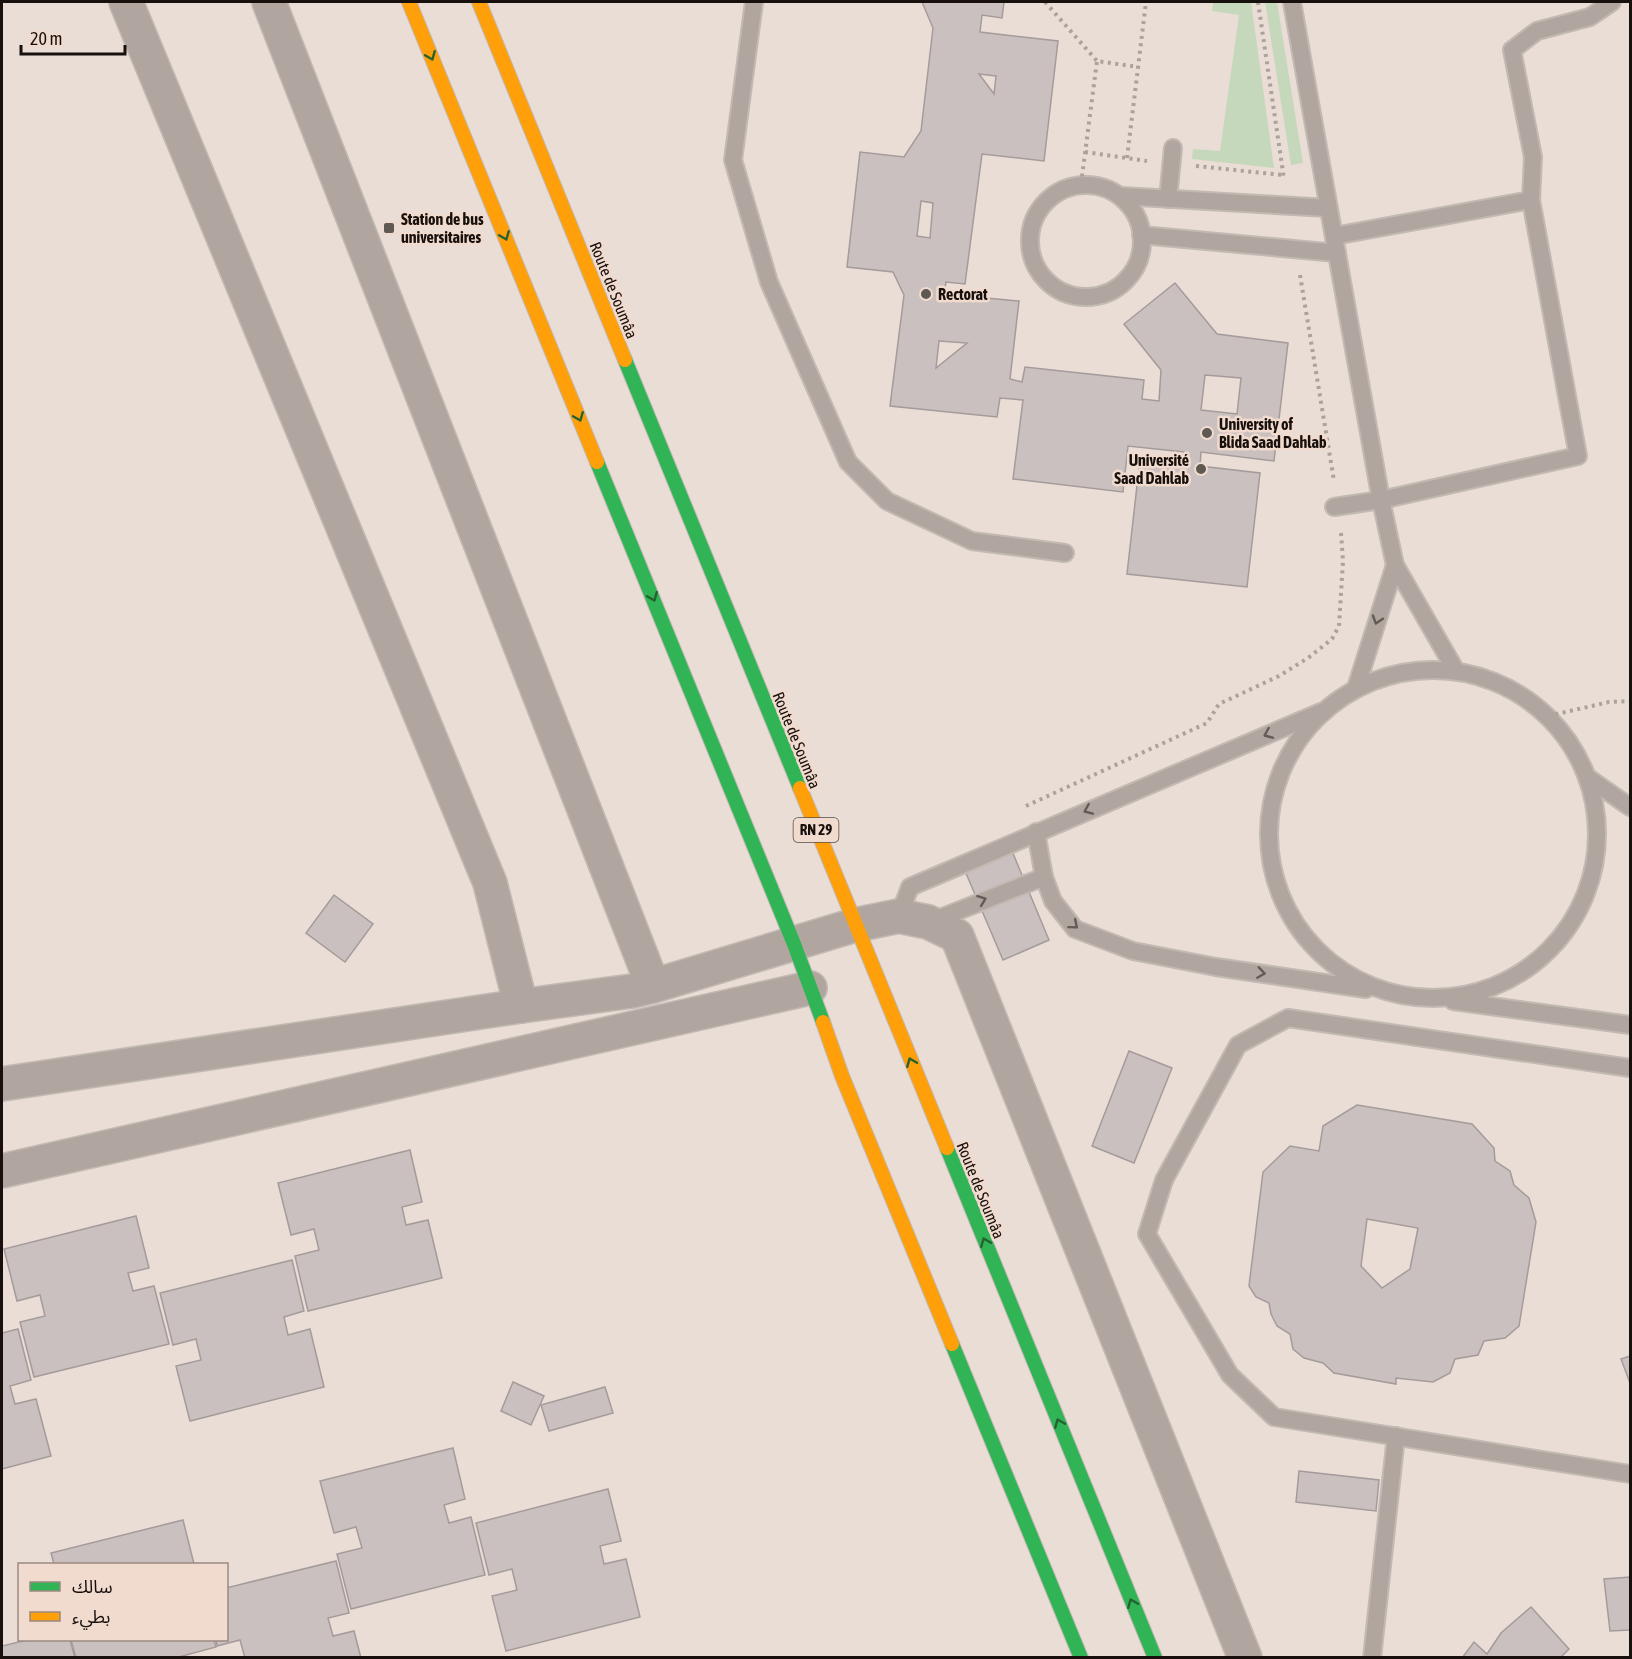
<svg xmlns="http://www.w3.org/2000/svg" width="1632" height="1659" font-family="'Asap Condensed','Noto Sans Arabic',sans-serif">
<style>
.green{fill:#c5d8bc}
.building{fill:#cac0bf;stroke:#a49b9a;stroke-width:1.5;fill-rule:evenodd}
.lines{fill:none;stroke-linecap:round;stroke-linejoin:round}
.lane-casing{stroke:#c2b9b3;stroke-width:20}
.street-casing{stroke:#c2b9b3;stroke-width:36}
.fast-casing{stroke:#c2b9b3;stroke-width:16}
.slow-casing{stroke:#c2b9b3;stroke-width:16}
.path{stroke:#aba29c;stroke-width:4;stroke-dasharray:3 4.5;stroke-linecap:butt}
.lane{stroke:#b0a69f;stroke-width:16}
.street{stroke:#b0a69f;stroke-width:33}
.fast{stroke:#30b455;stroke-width:14}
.slow{stroke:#ff9f0a;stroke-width:14}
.oneway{stroke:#246230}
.oneway2{stroke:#645b56}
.poi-dot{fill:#605853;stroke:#f1dace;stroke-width:2}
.labels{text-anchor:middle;stroke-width:5;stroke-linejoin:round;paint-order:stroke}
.shield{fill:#f1dace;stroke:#584d46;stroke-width:1.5}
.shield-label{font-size:15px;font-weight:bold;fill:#17100c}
.poi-label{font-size:16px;font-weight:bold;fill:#17100c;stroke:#f1dace;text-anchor:start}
.street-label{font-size:16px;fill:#17100c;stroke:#f1dace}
</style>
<rect width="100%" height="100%" fill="#e9ddd6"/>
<g class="green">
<polygon points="1213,2 1251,2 1274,168 1192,159 1193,149 1220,151 1239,15 1212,11"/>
<polygon points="1265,2 1277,2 1303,163 1291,165"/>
</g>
<g class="building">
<path d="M919 2H1004L1002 18 982 15 980 32 1058 41 1044 161 982 154 965 284 946 282 944 294 1019 301 1010 379 1022 382 1025 367 1144 380 1142 399 1159 401 1161 370 1124 324 1175 283 1217 334 1288 343 1274 461 1201 452 1200 466 1260 473 1247 587 1127 574 1140 459 1182 464 1184 452 1128 446 1123 492 1013 479 1023 400 1000 398 997 417 890 406 904 295 893 272 847 267 860 152 904 157 921 131 933 28 922 2ZM979 74 996 76 994 94ZM921 201 933 203 930 238 917 236ZM939 341 967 343 936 368ZM1205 375 1241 378 1237 414 1201 410Z"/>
<polygon points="1012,851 1049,940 1003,960 965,871"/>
<polygon points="334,895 373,924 345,962 306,933"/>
<polygon points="1129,1051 1172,1068 1134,1163 1092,1146"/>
<path d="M1357 1105 1472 1124 1494 1148 1495 1161 1510 1171 1514 1185 1529 1198 1536 1222 1519 1326 1505 1338 1484 1341 1478 1355 1455 1359 1450 1373 1433 1382 1396 1378V1384L1334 1373 1323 1363 1304 1358 1293 1349 1290 1334 1277 1326 1271 1314 1269 1303 1256 1297 1249 1286 1263 1172 1290 1146 1319 1151 1323 1126ZM1367 1219 1418 1228 1410 1269 1382 1288 1361 1266Z"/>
<polygon points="410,1150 422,1202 402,1207 406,1225 428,1220 442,1278 308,1311 295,1256 319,1250 314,1229 291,1235 278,1183"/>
<polygon points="136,1216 149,1268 128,1273 133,1291 154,1286 169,1344 34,1377 20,1322 45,1316 40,1295 17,1301 4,1249"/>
<polygon points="292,1260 304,1311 284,1317 288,1335 310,1329 324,1387 190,1421 176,1366 201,1360 196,1339 173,1345 160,1293"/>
<polygon points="18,1329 31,1380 10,1386 15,1404 36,1399 51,1456 2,1469 2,1333"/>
<polygon points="1630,1356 1630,1383 1621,1359"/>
<polygon points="513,1382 544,1396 531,1425 501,1411"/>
<polygon points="605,1387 613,1413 549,1431 541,1405"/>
<polygon points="453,1448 465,1499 444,1505 449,1523 471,1517 485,1575 351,1609 337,1554 362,1548 356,1527 334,1533 320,1481"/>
<polygon points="1299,1471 1379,1480 1376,1511 1296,1502"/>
<polygon points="608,1489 621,1541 600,1546 604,1564 626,1559 640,1617 506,1651 492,1596 517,1590 512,1569 489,1575 476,1523"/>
<polygon points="183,1520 194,1564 54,1564 51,1553"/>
<polygon points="336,1561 349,1613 328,1618 333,1636 354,1631 361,1658 245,1658 240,1640 217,1646 216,1640 226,1640 226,1588"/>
<polygon points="1630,1577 1630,1630 1610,1631 1604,1579"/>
<polygon points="1531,1607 1569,1649 1560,1658 1462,1658 1474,1642 1487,1654 1501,1633"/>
<polygon points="27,1640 70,1640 75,1658 2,1658 2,1646"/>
<polygon points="71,1640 214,1640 216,1647 175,1658 76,1658"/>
</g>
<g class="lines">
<g class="lane-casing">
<g id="lane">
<polyline points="754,2 733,160 769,282 848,462 887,501 972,541 1065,553"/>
<polyline points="1292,2 1381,500 1395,565 1456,671"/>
<circle cx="1086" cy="241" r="56"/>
<polyline points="1122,196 1328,208"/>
<polyline points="1168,199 1173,148"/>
<polyline points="1531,200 1533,157 1512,50 1537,31 1590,17 1612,2"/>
<polyline points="1141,235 1337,253"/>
<polyline points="1334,236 1531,200 1578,456 1381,500 1334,507"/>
<circle cx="1433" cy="834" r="164"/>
<polyline points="1356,688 1395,565"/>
<polyline points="1587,777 1630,807"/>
<polyline points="1036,832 1044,877 1053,901 1075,929 1133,951 1216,967 1366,989"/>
<polyline points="899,916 910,887 1321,712"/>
<polyline points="930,922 1044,877"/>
<polyline points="1453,1001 1630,1025"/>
<polyline points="1630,1068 1288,1018 1238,1045 1164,1180 1147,1234 1230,1375 1274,1417 1630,1474"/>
<polyline points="1372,1658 1396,1436"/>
</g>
</g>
<g class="street-casing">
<g id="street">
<polyline points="126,2 490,883 521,1006"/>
<polyline points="269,2 653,986"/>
<polyline points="2,1084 521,1006 632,991 653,986 855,925 899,916 928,922 957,936 1245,1658"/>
<polyline points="2,1171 810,988"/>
</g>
</g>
<g class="fast-casing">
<g id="fast">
<polyline points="625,360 800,788"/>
<polyline points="597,462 794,944 823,1022"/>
<polyline points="947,1148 1155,1658"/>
<polyline points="952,1344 1081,1658"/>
</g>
</g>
<g class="slow-casing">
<g id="slow">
<polyline points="409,2 597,462"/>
<polyline points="479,2 625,360"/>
<polyline points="800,788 947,1148"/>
<polyline points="823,1022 842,1076 952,1344"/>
</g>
</g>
<g class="path">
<polyline points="1045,2 1097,61"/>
<polyline points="1258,2 1284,179"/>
<polyline points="1085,152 1147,161"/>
<polyline points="1127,158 1146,2"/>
<polyline points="1196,166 1283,175"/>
<polyline points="1081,184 1097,61 1138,67"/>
<polyline points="1300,275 1334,481"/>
<polyline points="1548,716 1609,702 1630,701"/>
<polyline points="1026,806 1207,723 1219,704 1279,676 1308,658 1332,639 1339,626 1343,561 1341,533"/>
</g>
<use href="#lane" class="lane"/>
<use href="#street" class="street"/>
<use href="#fast" class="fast"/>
<use href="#slow" class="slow"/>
</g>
<defs><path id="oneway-chevron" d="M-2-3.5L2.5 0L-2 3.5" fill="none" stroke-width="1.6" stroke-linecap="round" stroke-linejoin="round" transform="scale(1.5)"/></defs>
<g class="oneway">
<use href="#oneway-chevron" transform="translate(431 56) rotate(68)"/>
<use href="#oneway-chevron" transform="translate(505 236) rotate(68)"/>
<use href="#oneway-chevron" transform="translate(579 417) rotate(68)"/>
<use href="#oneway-chevron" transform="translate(653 597) rotate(68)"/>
<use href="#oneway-chevron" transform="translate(911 1062) rotate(-112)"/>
<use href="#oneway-chevron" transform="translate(985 1242) rotate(-112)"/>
<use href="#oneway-chevron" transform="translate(1059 1423) rotate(-112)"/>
<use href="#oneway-chevron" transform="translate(1132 1603) rotate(-112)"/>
</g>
<g class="oneway2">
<use href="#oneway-chevron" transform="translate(1377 620) rotate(108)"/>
<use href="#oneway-chevron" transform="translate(1268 734) rotate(157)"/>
<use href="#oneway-chevron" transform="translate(1088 810) rotate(157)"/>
<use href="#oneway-chevron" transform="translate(982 900) rotate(-21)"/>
<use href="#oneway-chevron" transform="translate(1074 925) rotate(40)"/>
<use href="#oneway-chevron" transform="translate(1261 973) rotate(8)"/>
</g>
<g class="poi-dot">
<rect x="383" y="222" width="12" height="12" rx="3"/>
<circle cx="926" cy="294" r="6"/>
<circle cx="1207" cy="433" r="6"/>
<circle cx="1201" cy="469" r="6"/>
</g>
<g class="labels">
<rect class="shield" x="793.5" y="818" width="45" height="24" rx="4.5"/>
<g class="shield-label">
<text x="816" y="835">RN 29</text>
</g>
<g class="poi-label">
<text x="401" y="225">Station de bus<tspan x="401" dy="18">universitaires</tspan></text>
<text x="938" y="300">Rectorat</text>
<text x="1219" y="430">University of<tspan x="1219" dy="18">Blida Saad Dahlab</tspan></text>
<text x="1189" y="466" text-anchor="end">Université<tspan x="1189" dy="18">Saad Dahlab</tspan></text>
</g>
<g class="street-label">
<text transform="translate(614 290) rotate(68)" y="6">Route de Soumâa</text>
<text transform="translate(797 740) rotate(68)" y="6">Route de Soumâa</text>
<text transform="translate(981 1190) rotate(68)" y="6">Route de Soumâa</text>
</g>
</g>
<rect width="1632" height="1659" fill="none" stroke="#17100c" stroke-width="6"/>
<rect x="18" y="1563" width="210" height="78" fill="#f1dace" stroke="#9a8980" stroke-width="1.5"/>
<rect x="30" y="1582" width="30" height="9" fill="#30b455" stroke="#9a8980" stroke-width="1.5"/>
<text x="72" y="1593" font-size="18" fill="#17100c">سالك</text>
<rect x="30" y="1612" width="30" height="9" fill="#ff9f0a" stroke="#9a8980" stroke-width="1.5"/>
<text x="72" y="1623" font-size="18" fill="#17100c">بطيء</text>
<path d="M21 45v9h104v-9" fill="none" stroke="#17100c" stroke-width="3"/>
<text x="30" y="45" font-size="18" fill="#17100c" stroke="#f1dace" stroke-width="4.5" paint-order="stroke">20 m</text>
</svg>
